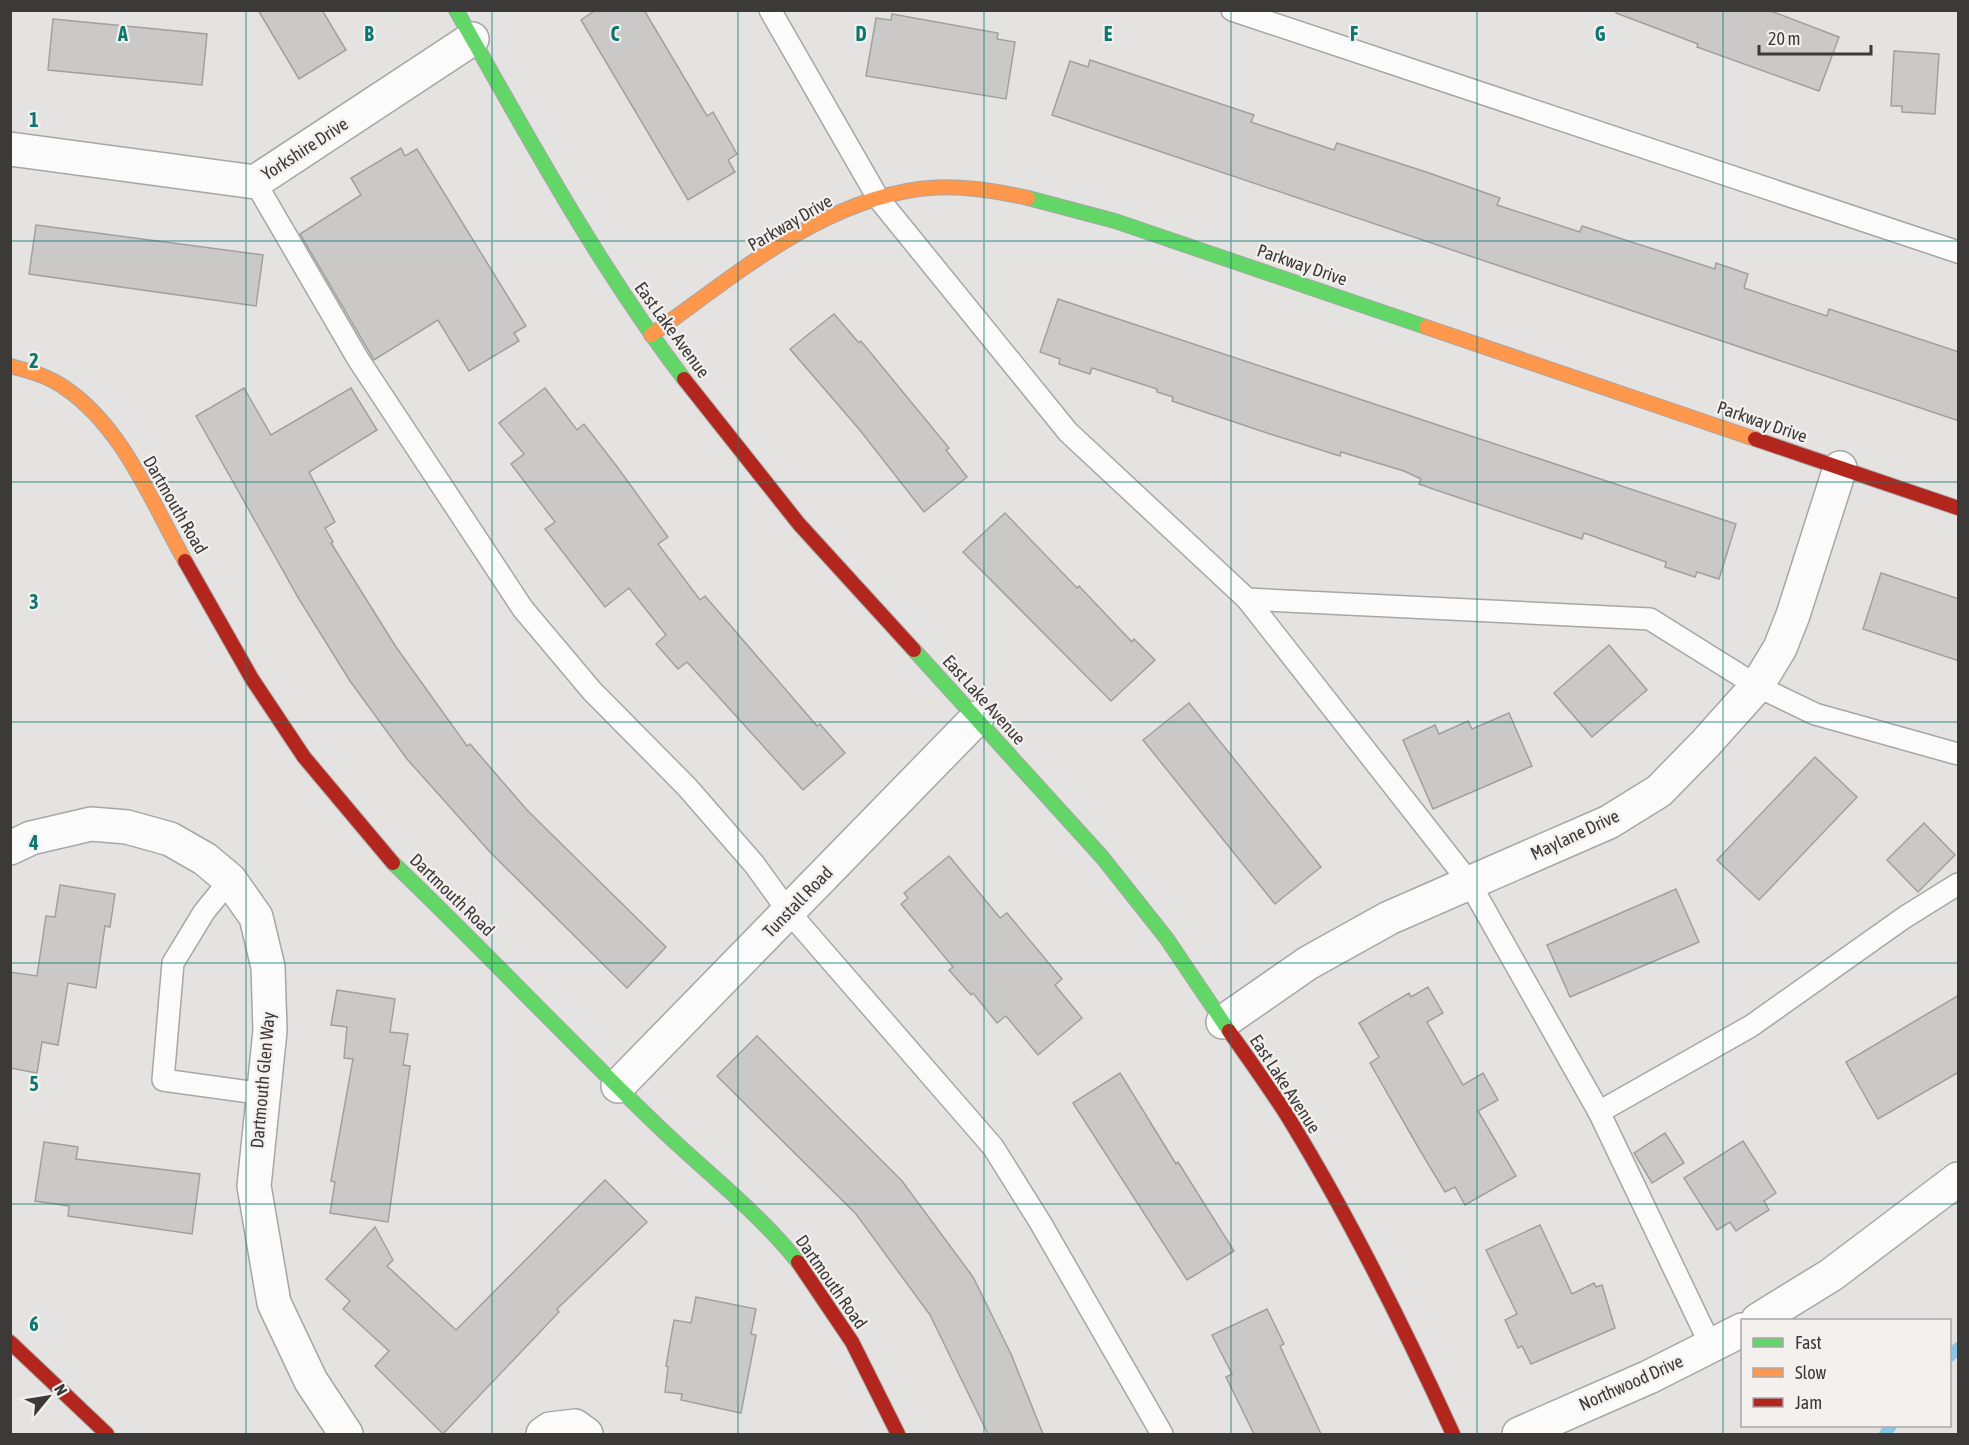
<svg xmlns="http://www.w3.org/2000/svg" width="1969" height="1445" font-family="'Asap Condensed',sans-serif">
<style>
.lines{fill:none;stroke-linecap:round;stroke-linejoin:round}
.stream{stroke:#8bc7e5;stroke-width:12}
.building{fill:#cac9c8;stroke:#a1a09f;stroke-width:1.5}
.lane-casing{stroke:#a7a6a6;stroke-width:24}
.street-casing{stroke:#a7a6a6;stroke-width:36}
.fast-casing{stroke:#a7a6a6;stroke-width:16}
.slow-casing{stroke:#a7a6a6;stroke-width:16}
.jam-casing{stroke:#a7a6a6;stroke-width:16}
.lane{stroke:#fbfbfb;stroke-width:21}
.street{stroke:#fbfbfb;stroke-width:33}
.fast{stroke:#63d668;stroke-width:14}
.slow{stroke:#ff974d;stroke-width:14}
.jam{stroke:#b3261e;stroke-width:14}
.grid{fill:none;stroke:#0f766e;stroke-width:1.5;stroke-opacity:0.55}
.labels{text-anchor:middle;stroke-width:4.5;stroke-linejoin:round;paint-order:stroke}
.street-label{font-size:18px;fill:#3c3a39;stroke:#f3f0ee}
.grid-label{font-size:20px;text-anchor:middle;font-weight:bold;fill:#0f766e;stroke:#f3f0ee;stroke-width:4.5;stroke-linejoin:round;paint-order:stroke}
</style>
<rect width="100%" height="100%" fill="#e5e3e2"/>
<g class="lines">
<g class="stream">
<polyline points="1950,1356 1958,1348"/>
<polyline points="1885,1434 1891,1426"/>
</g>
</g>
<g class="building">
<polygon points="258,10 322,10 346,50 299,79"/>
<polygon points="596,10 644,10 707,116 713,112 737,154 728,160 735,172 688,200 581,20"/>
<polygon points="1617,10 1768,10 1839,37 1819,91 1697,47 1698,44 1616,13"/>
<polygon points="892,14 998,33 997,39 1015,42 1006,99 866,76 876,18 891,20"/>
<polygon points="53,19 207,34 202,85 48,70"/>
<polygon points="1894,51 1939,54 1935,114 1902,112 1902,106 1891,106"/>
<polygon points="1090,60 1254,115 1251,122 1334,150 1337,143 1429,173 1500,198 1497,205 1580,232 1582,226 1715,269 1716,263 1748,274 1744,288 1827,316 1829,309 1959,352 1959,421 1052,115 1070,61 1088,67"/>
<polygon points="401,148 405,156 417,149 526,326 514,333 519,341 469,371 438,320 374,360 300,234 361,195 351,178"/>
<polygon points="36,225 263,255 256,306 29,274"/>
<polygon points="1058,299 1736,524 1719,579 1697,572 1695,577 1665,567 1666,562 1584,533 1582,539 1436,490 1419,484 1421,479 1404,471 1341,452 1340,456 1270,434 1172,401 1173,397 1157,392 1157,389 1092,368 1090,374 1059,364 1060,359 1040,352"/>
<polygon points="834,314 859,343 861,341 949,448 946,450 967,477 924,512 859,429 790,349"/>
<polygon points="244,388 271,435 351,388 377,430 309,472 335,522 325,528 333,542 331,543 396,647 467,746 470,744 527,810 666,947 627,988 490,852 407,759 350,681 299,599 196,416"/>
<polygon points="545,388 577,430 584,424 618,468 668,537 658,544 700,600 705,596 817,726 820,724 845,753 803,790 687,662 678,669 656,644 666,635 629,588 605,607 545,529 555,522 511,464 524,454 499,423"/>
<polygon points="1005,513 1077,588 1079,586 1132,642 1134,639 1155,660 1111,701 963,552"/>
<polygon points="1881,573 1959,599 1959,661 1863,629"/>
<polygon points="1609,645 1647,690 1592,737 1554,693"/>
<polygon points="1189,703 1321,867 1275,904 1143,740"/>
<polygon points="1509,713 1532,766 1433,809 1403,740 1435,725 1439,734 1468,721 1472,729"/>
<polygon points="1815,757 1857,797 1759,900 1717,860"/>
<polygon points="1924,823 1955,855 1918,892 1887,860"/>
<polygon points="949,856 1000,918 1007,913 1062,979 1055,985 1082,1018 1038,1055 1006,1016 997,1023 973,993 971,995 949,970 953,967 901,904 908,898 904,893"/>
<polygon points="60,885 115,894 110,927 105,926 96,988 68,983 58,1045 42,1042 37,1073 10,1068 10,972 37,976 46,916 55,917"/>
<polygon points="1676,889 1699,942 1570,997 1547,945"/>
<polygon points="1428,987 1443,1013 1427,1022 1463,1085 1483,1073 1498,1100 1478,1111 1516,1176 1465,1205 1455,1187 1445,1192 1418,1147 1370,1063 1379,1057 1359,1023 1409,993 1411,997"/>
<polygon points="337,990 395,999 390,1032 408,1034 403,1065 410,1066 388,1222 330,1213 335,1182 331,1181 353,1059 344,1058 347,1027 331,1025"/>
<polygon points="1959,995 1959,1072 1878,1119 1846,1062"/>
<polygon points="757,1036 902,1181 973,1277 1011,1354 1043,1434 988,1434 930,1315 856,1214 717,1076"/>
<polygon points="1120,1073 1176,1164 1178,1162 1234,1251 1187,1280 1073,1103"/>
<polygon points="1665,1133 1684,1163 1652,1183 1634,1153"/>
<polygon points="1743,1141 1776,1193 1764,1201 1769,1210 1751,1221 1736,1231 1730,1222 1717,1230 1684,1178"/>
<polygon points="44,1142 78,1147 76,1159 200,1174 192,1234 68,1216 69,1206 35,1201"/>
<polygon points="605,1180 647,1222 557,1309 559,1312 443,1434 375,1366 389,1351 343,1309 350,1301 326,1279 375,1227 393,1260 387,1266 456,1330"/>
<polygon points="1540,1225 1572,1294 1594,1283 1596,1287 1602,1285 1615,1328 1531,1364 1522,1346 1518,1348 1505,1320 1517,1314 1486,1250"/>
<polygon points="696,1297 756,1309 751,1334 756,1335 741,1413 681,1400 682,1394 665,1392 668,1367 666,1366 674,1320 691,1323"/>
<polygon points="1267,1309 1284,1344 1280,1346 1321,1434 1254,1434 1226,1377 1232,1374 1212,1335"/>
</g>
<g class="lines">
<g class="lane-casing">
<g id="lane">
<polyline points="770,10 878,198 1068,432 1247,599 1469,882 1599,1112 1711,1346"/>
<polyline points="1232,10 1958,252"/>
<polyline points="255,182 358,359 523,609 592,691 687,787 754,864 788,911 993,1147 1040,1222 1162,1434"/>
<polyline points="1247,599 1650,619 1757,686 1815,714 1958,754"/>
<polyline points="230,880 204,912 173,963 163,1080 264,1094"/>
<polyline points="1599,1112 1751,1026 1905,917 1958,884"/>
</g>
</g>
<g class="street-casing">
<g id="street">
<polyline points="10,149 255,182 472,39"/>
<polyline points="10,848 31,838 91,824 127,827 170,839 205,859 230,880 256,917 268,967 270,1031 254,1186 274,1303 311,1381 346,1434"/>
<polyline points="1223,1022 1308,963 1389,918 1609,822 1659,791 1705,744 1757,686 1780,648 1793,615 1840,468"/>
<polyline points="618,1086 977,718"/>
<polyline points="1758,1320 1831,1275 1958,1179"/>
<polyline points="543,1434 550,1429 575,1426 586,1434"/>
<polyline points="1519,1434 1649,1377 1742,1330"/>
</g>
</g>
<g class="fast-casing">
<g id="fast">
<path d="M456 10C528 136 596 263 684 379"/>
<polyline points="1028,198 1115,221 1426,327"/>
<polyline points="914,650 1102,857 1167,939 1229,1031"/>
<path d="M393 863C484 950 570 1042 661 1129 707 1173 758 1212 798 1262"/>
</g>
</g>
<g class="slow-casing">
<g id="slow">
<polyline points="1426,327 1755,439"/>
<path d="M651 335C732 278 817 203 919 189 955 184 993 190 1028 198"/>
<path d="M10 366C29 371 49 376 65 388 123 427 152 503 185 561"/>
</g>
</g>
<g class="jam-casing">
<g id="jam">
<polyline points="684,379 799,524 914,650"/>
<polyline points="1755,439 1958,508"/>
<polyline points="185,561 252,679 304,757 393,863"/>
<path d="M1229 1031C1250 1061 1272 1091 1291 1122 1352 1222 1404 1327 1453 1434"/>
<polyline points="798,1262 852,1342 898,1434"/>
<polyline points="10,1342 107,1434"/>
</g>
</g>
<use href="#lane" class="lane"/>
<use href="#street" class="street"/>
<use href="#fast" class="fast"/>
<use href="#slow" class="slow"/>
<use href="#jam" class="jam"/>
</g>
<path class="grid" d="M246 10V1434M492 10V1434M738 10V1434M984 10V1434M1231 10V1434M1477 10V1434M1723 10V1434M10 241H1958M10 482H1958M10 722H1958M10 963H1958M10 1204H1958"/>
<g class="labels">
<g class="street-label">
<text transform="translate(305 149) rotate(-33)" y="6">Yorkshire Drive</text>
<text transform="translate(790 223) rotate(-30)" y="6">Parkway Drive</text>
<text transform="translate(1302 265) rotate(19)" y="6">Parkway Drive</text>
<text transform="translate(672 330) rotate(54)" y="6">East Lake Avenue</text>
<text transform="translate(1762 422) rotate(19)" y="6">Parkway Drive</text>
<text transform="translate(175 505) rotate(60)" y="6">Dartmouth Road</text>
<text transform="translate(984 700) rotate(48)" y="6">East Lake Avenue</text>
<text transform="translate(1575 835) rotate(-25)" y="6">Maylane Drive</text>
<text transform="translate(452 895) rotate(44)" y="6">Dartmouth Road</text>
<text transform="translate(798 902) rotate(-46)" y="6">Tunstall Road</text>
<text transform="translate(263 1080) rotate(-85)" y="6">Dartmouth Glen Way</text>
<text transform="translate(1285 1084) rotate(57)" y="6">East Lake Avenue</text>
<text transform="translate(831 1282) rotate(55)" y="6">Dartmouth Road</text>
<text transform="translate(1631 1383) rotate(-24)" y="6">Northwood Drive</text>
</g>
</g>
<g class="grid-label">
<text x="123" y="41">A</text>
<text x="369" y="41">B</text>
<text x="615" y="41">C</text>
<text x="861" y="41">D</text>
<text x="1108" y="41">E</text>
<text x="1354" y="41">F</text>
<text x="1600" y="41">G</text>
<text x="34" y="127">1</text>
<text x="34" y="368">2</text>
<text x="34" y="609">3</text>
<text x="34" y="850">4</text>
<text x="34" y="1091">5</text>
<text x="34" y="1331">6</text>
</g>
<rect width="1969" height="1445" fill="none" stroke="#3c3a39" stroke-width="24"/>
<rect x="1741" y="1319" width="210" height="108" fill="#f3f0ee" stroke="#aaa7a6" stroke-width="1.5"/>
<rect x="1753" y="1338" width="30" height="9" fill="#63d668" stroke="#aaa7a6" stroke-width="1.5"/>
<text x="1795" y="1349" font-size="18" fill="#3c3a39">Fast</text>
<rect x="1753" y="1368" width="30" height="9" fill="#ff974d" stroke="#aaa7a6" stroke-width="1.5"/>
<text x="1795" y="1379" font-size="18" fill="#3c3a39">Slow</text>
<rect x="1753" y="1398" width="30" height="9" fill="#b3261e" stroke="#aaa7a6" stroke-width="1.5"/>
<text x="1795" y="1409" font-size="18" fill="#3c3a39">Jam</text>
<g transform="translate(48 1397) rotate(60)" stroke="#f3f0ee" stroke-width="4.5" paint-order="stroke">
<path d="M0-4.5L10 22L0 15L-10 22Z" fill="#3c3a39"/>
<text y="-9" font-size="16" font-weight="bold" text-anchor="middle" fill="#3c3a39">N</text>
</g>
<path d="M1759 45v9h112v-9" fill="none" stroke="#3c3a39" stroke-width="3"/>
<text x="1768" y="45" font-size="18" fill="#3c3a39" stroke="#f3f0ee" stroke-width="4.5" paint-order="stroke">20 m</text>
</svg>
